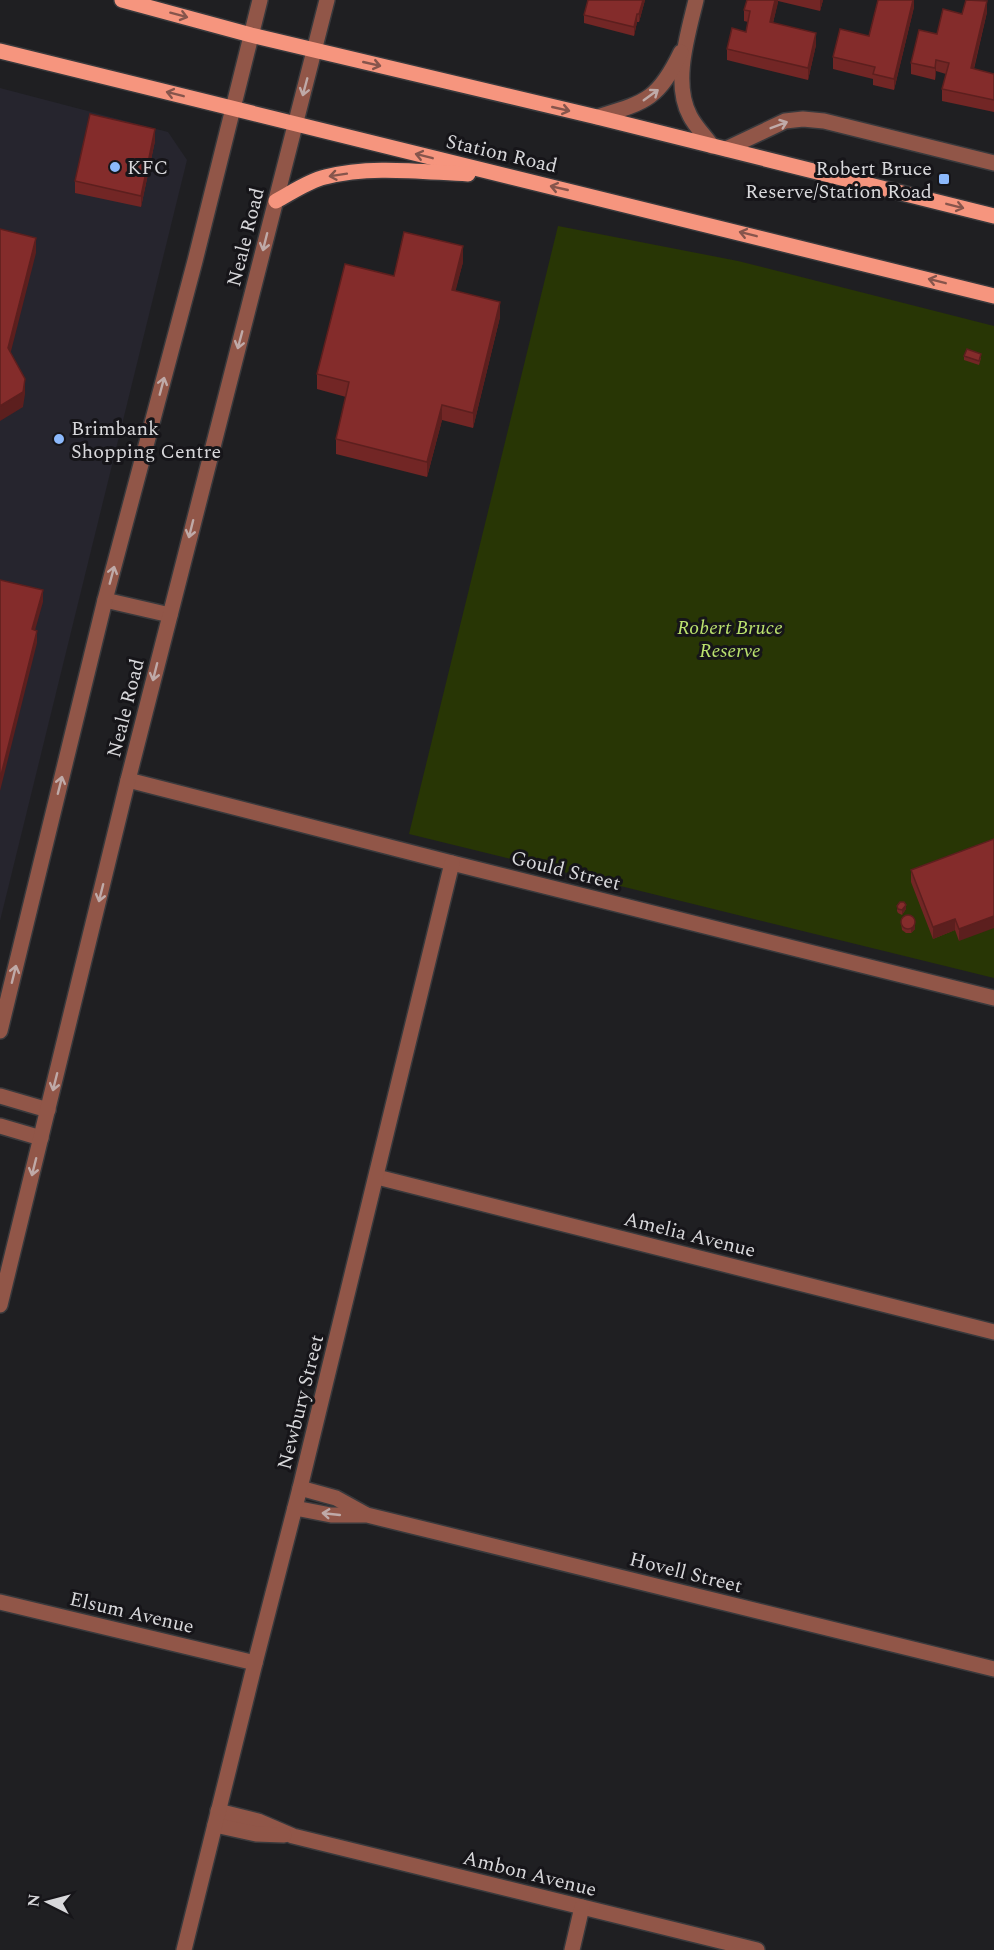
<svg xmlns="http://www.w3.org/2000/svg" width="994" height="1950" font-family="Spectral,serif">
<style>
.built{fill:#26252e}
.green{fill:#283605}
.lines{fill:none;stroke-linecap:round;stroke-linejoin:round}
.minor-casing{stroke:#39393c;stroke-width:18}
.major-casing{stroke:#39393c;stroke-width:18}
.minor{stroke:#915648;stroke-width:15}
.major{stroke:#f6957e;stroke-width:15}
.wall{fill:#722625}
.shaded-wall{fill:#5c1f1e}
.building{fill:#842c2b;stroke:#5c1f1e;stroke-width:1.5}
.oneway{stroke:#86554c}
.oneway2{stroke:#bfaaa8}
.poi-dot{fill:#8cb9fc;stroke:#161519;stroke-width:2}
.labels{text-anchor:middle;stroke-width:6;stroke-linejoin:round;paint-order:stroke}
.street-label{font-size:20px;fill:#d8d8db;stroke:#161519}
.poi-label{font-size:20px;fill:#d8d8db;stroke:#161519;text-anchor:start}
.park-label{font-size:20px;font-style:italic;fill:#bbe26e;stroke:#161519}
</style>
<rect width="100%" height="100%" fill="#1f1f22"/>
<polygon class="built" points="0,88 168,132 187,160 0,921"/>
<polygon class="green" points="558,226 738,261 994,326 994,978 409,834"/>
<g class="lines">
<g class="minor-casing">
<g id="minor">
<path d="M696 0C688 34 672 83 690 116 695 126 705 136 712 146"/>
<path d="M597 117C646 102 658 100 681 52"/>
<polyline points="726,149 785,121 803,119 824,121 994,163"/>
<polyline points="105,600 170,615"/>
<polyline points="128,780 452,863 994,998"/>
<polyline points="0,1031 105,600 195,261 260,0"/>
<polyline points="0,1096 48,1110"/>
<polyline points="0,1126 41,1138"/>
<polyline points="377,1177 994,1332"/>
<polyline points="0,1305 128,780 327,0"/>
<polyline points="300,1488 336,1498 365,1514"/>
<polyline points="295,1508 331,1515 367,1515 994,1669"/>
<polyline points="0,1602 255,1663"/>
<polyline points="218,1811 258,1821 293,1836 757,1950"/>
<polyline points="215,1825 256,1834 284,1835"/>
<polyline points="184,1950 255,1663 300,1488 452,863"/>
<polyline points="572,1950 582,1907"/>
</g>
</g>
<g class="major-casing">
<g id="major">
<polyline points="122,0 251,35 597,117 994,216"/>
<polyline points="0,51 994,296"/>
<path d="M276 201C291 193 308 181 325 177 371 165 422 172 468 174"/>
</g>
</g>
<use href="#minor" class="minor"/>
<use href="#major" class="major"/>
</g>
<g class="wall">
<polygon points="588,0 645,0 639,22 637,22 634,36 584,23 584,15"/>
<polygon points="747,0 823,0 820,11 778,1 773,23 816,45 808,80 727,60 727,49 746,32 748,22 744,21 744,10"/>
<polygon points="914,0 914,7 894,90 873,85 873,79 833,69 833,57 869,36"/>
<polygon points="987,12 974,69 994,74 994,112 942,101 942,89 946,74 936,71 935,80 911,74 911,63 937,34 962,14"/>
<polygon points="155,141 141,207 75,193 75,181"/>
<polygon points="463,262 455,291 500,317 473,428 442,420 427,477 336,454 336,439 346,397 317,389 317,374 394,276"/>
<polygon points="964,356 981,358 979,365 964,360"/>
<polygon points="994,839 959,941 955,930 933,939 911,882 911,870"/>
<polygon points="897,906 906,909 902,915 898,913 897,911"/>
<polygon points="901,922 915,929 911,933 906,933 902,930"/>
</g>
<g class="shaded-wall">
<polygon points="643,0 645,0 639,22 639,14"/>
<polygon points="775,0 778,0 778,3 770,34 770,22"/>
<polygon points="820,0 823,0 820,11"/>
<polygon points="913,0 914,0 914,7 894,90 894,79"/>
<polygon points="987,1 987,12 971,80 971,68"/>
<polygon points="637,14 637,22 634,36 634,27"/>
<polygon points="816,33 816,45 808,80 808,68"/>
<polygon points="936,60 936,71 935,80 935,68"/>
<polygon points="155,129 155,141 141,207 141,196"/>
<polygon points="36,238 36,253 8,363 8,348"/>
<polygon points="463,246 463,262 452,305 452,290"/>
<polygon points="500,302 500,317 473,428 473,413"/>
<polygon points="25,379 25,394 23,407 0,421 0,406"/>
<polygon points="442,405 442,420 427,477 427,462"/>
<polygon points="43,590 43,602 32,641 32,629"/>
<polygon points="37,631 37,643 0,791 0,779"/>
<polygon points="906,905 906,909 902,915 902,910"/>
<polygon points="994,916 994,928 959,941 959,929"/>
<polygon points="955,919 955,930 933,939 933,927"/>
<polygon points="915,925 915,929 911,933 911,929"/>
</g>
<g class="building">
<polygon points="588,0 643,0 639,14 637,14 634,27 584,15"/>
<polygon points="747,0 775,0 770,22 816,33 808,68 727,49 732,28 746,32 750,11 744,10"/>
<polygon points="878,0 913,0 894,79 873,74 875,67 833,57 840,29 869,36"/>
<polygon points="966,0 987,1 971,68 994,74 994,100 942,89 949,63 936,60 935,68 911,63 919,30 937,34 943,9 962,14"/>
<polygon points="90,114 155,129 141,196 75,181"/>
<polygon points="0,229 36,238 8,348 25,379 23,392 0,406"/>
<polygon points="404,232 463,246 452,290 500,302 473,413 442,405 427,462 336,439 349,382 317,374 345,264 394,276"/>
<polygon points="967,349 981,354 979,361 964,356"/>
<polygon points="0,580 43,590 32,629 37,631 0,779"/>
<polygon points="994,839 994,916 959,929 955,919 933,927 911,870"/>
<polygon points="900,902 904,902 906,905 902,910 898,909 897,906"/>
<circle cx="908" cy="922" r="7"/>
</g>
<defs><path id="oneway-shaft" d="M-6 0H5M1.5-3L5.5 0L1.5 3" fill="none" stroke-width="1.6" stroke-linecap="round" stroke-linejoin="round" transform="scale(1.5)"/></defs>
<g class="oneway">
<use href="#oneway-shaft" transform="translate(179 15) rotate(15)"/>
<use href="#oneway-shaft" transform="translate(372 64) rotate(13)"/>
<use href="#oneway-shaft" transform="translate(175 94) rotate(-166)"/>
<use href="#oneway-shaft" transform="translate(561 109) rotate(13)"/>
<use href="#oneway-shaft" transform="translate(424 156) rotate(-166)"/>
<use href="#oneway-shaft" transform="translate(338 175) rotate(171)"/>
<use href="#oneway-shaft" transform="translate(559 188) rotate(-167)"/>
<use href="#oneway-shaft" transform="translate(955 206) rotate(14)"/>
<use href="#oneway-shaft" transform="translate(748 234) rotate(-166)"/>
<use href="#oneway-shaft" transform="translate(937 281) rotate(-166)"/>
</g>
<g class="oneway2">
<use href="#oneway-shaft" transform="translate(305 87) rotate(105)"/>
<use href="#oneway-shaft" transform="translate(651 95) rotate(-36)"/>
<use href="#oneway-shaft" transform="translate(779 125) rotate(-21)"/>
<use href="#oneway-shaft" transform="translate(265 242) rotate(104)"/>
<use href="#oneway-shaft" transform="translate(240 340) rotate(105)"/>
<use href="#oneway-shaft" transform="translate(162 386) rotate(-75)"/>
<use href="#oneway-shaft" transform="translate(191 529) rotate(104)"/>
<use href="#oneway-shaft" transform="translate(112 575) rotate(-75)"/>
<use href="#oneway-shaft" transform="translate(155 672) rotate(104)"/>
<use href="#oneway-shaft" transform="translate(60 785) rotate(-76)"/>
<use href="#oneway-shaft" transform="translate(101 893) rotate(104)"/>
<use href="#oneway-shaft" transform="translate(14 974) rotate(-76)"/>
<use href="#oneway-shaft" transform="translate(55 1082) rotate(104)"/>
<use href="#oneway-shaft" transform="translate(34 1167) rotate(104)"/>
<use href="#oneway-shaft" transform="translate(331 1514) rotate(-174)"/>
</g>
<g class="poi-dot">
<circle cx="115" cy="167" r="6"/>
<rect x="938" y="173" width="12" height="12" rx="3"/>
<circle cx="59" cy="439" r="6"/>
</g>
<g class="labels">
<g class="street-label">
<text transform="translate(502 153) rotate(13)" y="7">Station Road</text>
<text transform="translate(245 237) rotate(-76)" y="7">Neale Road</text>
<text transform="translate(125 708) rotate(-76)" y="7">Neale Road</text>
<text transform="translate(566 870) rotate(14)" y="7">Gould Street</text>
<text transform="translate(690 1234) rotate(14)" y="7">Amelia Avenue</text>
<text transform="translate(300 1402) rotate(-76)" y="7">Newbury Street</text>
<text transform="translate(686 1572) rotate(14)" y="7">Hovell Street</text>
<text transform="translate(132 1612) rotate(13)" y="7">Elsum Avenue</text>
<text transform="translate(530 1873) rotate(14)" y="7">Ambon Avenue</text>
</g>
<g class="poi-label">
<text x="127" y="174">KFC</text>
<text x="932" y="175" text-anchor="end">Robert Bruce<tspan x="932" dy="23">Reserve/Station Road</tspan></text>
<text x="71" y="435">Brimbank<tspan x="71" dy="23">Shopping Centre</tspan></text>
</g>
<g class="park-label">
<text x="730" y="634">Robert Bruce<tspan x="730" dy="23">Reserve</tspan></text>
</g>
</g>
<g transform="translate(48 1902) rotate(276)" stroke="#161519" stroke-width="4.5" paint-order="stroke">
<path d="M0-4.5L10 22L0 15L-10 22Z" fill="#d8d8db"/>
<text y="-9" font-size="16" font-weight="bold" text-anchor="middle" fill="#d8d8db">N</text>
</g>
</svg>
